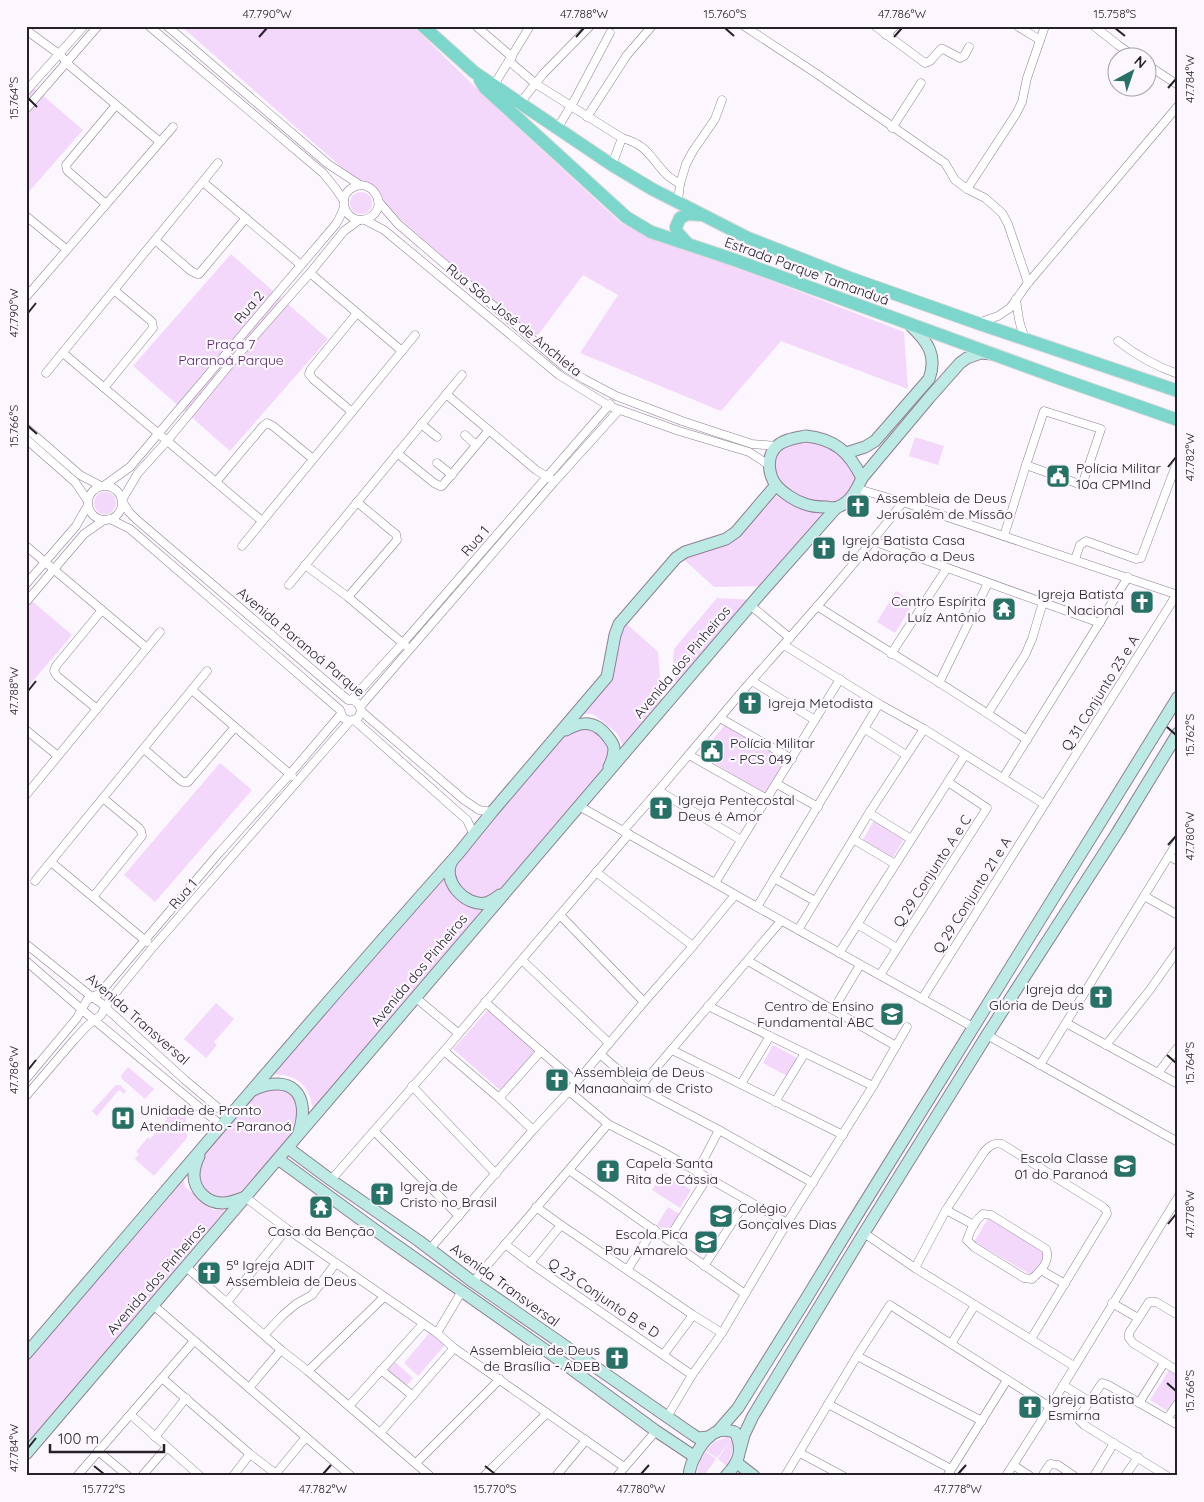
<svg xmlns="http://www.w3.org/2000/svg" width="1204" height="1502" font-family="Quicksand,sans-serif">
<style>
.green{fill:#f3d8fb}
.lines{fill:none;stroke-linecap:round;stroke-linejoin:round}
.street-casing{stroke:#8e8192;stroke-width:9}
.secondary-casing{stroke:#8e8192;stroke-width:13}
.primary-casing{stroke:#d8d7d8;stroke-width:14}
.street{stroke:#fff;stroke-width:8}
.secondary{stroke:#bdeae5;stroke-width:11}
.primary{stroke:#7cd6cb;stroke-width:12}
.ticks{fill:none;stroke:#262128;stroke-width:2}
.labels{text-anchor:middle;stroke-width:4.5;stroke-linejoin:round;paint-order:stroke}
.street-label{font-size:14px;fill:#262128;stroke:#fcf6fe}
.park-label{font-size:14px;fill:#572a64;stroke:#fcf6fe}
.poi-label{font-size:14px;fill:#262128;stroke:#fcf6fe;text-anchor:start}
.neatline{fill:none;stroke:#262128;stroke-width:2}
.ticks-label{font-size:12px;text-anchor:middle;fill:#262128}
</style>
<rect width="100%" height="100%" fill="#fcf6fe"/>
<g class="green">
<polygon points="181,26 413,26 503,114 621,223 904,332 908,389 781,341 721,411 580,353 618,295 583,275 538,335 532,335"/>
<polygon points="26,81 83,130 26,195"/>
<circle cx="361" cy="203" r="11"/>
<polygon points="231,254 328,339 230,451 133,366"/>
<polygon points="915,437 944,446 938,465 909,456"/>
<polygon points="807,439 835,448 859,478 840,503 815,504 791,494 773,473 773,456 779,448"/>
<circle cx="105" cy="503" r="11"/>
<polygon points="771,493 799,509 825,511 764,586 714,587 680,556 739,538"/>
<polygon points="896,591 914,602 895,633 877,622"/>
<polygon points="26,596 72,635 26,689"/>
<polygon points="717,598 754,600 677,691 673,660 674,649"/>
<polygon points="619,617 658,652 662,703 624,748 617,733 593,714 578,714 607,682"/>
<polygon points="727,723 789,759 767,796 700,754"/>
<path d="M575 728 595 730 611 746V757L602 772 503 890 486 899C464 894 452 889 454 863L562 736Z"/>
<polygon points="220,763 252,790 155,902 124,875"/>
<polygon points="875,819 905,837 892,859 862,841"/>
<path d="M447 869 448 882 487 905 314 1115C311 1087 298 1072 269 1075Z"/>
<polygon points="216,1003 234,1019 214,1042 217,1045 206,1058 184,1039"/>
<polygon points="489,1009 537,1051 501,1091 453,1049"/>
<polygon points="773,1045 797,1058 787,1076 763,1063"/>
<polygon points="128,1067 154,1089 145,1099 121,1078 121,1076"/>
<polygon points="276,1084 301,1100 297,1136 244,1196 232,1200 203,1194 197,1166 202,1152 250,1093"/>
<polygon points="116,1085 120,1085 126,1091 124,1094 119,1090 97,1116 92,1111"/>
<polygon points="172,1105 186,1117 187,1138 154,1176 135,1159 139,1154 136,1152 148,1137 150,1139 167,1119 163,1116"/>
<polygon points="183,1172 185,1187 213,1210 227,1209 26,1446 26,1361"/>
<polygon points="664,1172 691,1190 680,1208 652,1190"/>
<polygon points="668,1207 679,1214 668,1232 657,1225"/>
<polygon points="989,1217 1048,1253 1035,1277 974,1242"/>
<polygon points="430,1332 445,1345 418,1376 404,1363"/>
<polygon points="395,1362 413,1378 405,1388 386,1372"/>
<polygon points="1171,1367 1178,1372 1178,1399 1169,1412 1150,1400"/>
<path d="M727 1437C738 1444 731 1455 727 1466L718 1459 730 1441 717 1458 706 1451 714 1442Z"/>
<path d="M705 1452 716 1459 704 1476H697C697 1467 701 1459 705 1452Z"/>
</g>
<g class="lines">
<g class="street-casing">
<g id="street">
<polyline points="149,26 323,173 336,189 344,201"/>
<polyline points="167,26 328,164 360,185"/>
<polyline points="476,26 512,57"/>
<polyline points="744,26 817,74 945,163 955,180 967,189 985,198 1002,213 1008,224 1028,283"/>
<polyline points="875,26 925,63 930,61 941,49 943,49 960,58 964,56 969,47"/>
<polyline points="1017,26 1040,40"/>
<polyline points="1094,26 1118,45 1136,58"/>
<polyline points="26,30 59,54 67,62 70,66 160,142"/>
<polyline points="886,35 895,26"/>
<path d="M509 61 536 84 622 138C645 144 649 155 664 172 668 177 675 181 680 184"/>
<polyline points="1146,64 1178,85"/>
<polyline points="494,85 530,26"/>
<polyline points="26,91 84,26"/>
<polyline points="520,103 543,74 590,26"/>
<polyline points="26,109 98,26"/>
<polyline points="587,117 627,55 652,26"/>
<polyline points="892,128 921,83"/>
<polyline points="557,129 575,99 610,33"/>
<polyline points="612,165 622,138"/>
<polyline points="203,182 301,265"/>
<polyline points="967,189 1016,114 1022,102 1027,78 1045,26"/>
<polyline points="378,201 398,224 566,368 584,379 616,396 682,421 752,444 777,446"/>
<polyline points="678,201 680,184 686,164 693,151 715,119 722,100"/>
<polyline points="106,204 70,173 67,170 66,165 116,105"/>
<polyline points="26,216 66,249"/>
<polyline points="365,220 384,230 559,375 609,406 679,431 749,452 769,465"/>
<polyline points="155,240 191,271 197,274 199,274 246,218"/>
<polyline points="310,273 402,351"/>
<polyline points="26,297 173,127"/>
<path d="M1016 299C1018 313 1019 328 1027 340"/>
<polyline points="978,323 998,316 1010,308 1028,283 1178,106"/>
<path d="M1118 341C1137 356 1155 366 1178 374"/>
<polyline points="63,353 262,521"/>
<polyline points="46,373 218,163"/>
<polyline points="104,388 153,328 152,322 150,320 114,290"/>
<polyline points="446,394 536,470 551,479"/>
<polygon points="1044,411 1101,429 1082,485 1026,465"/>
<polyline points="352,412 313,379 309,374 311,369 357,313"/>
<polyline points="421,424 437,437"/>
<polyline points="26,428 80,475 101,486"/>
<polyline points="465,435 476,445"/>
<polyline points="26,439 75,482 88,501"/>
<polyline points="397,453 434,483 440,486 442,486 489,430"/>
<polyline points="437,463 452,475"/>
<polyline points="216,482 263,426 267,423 273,426 313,459"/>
<path d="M105 485 130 467 336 224C339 219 343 212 344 206 344 203 344 201 344 198 347 189 357 183 366 186 369 187 373 190 375 193 390 213 354 235 344 206"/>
<circle cx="105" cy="503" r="17"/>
<polyline points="858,489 903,502 1178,595"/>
<polyline points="122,500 138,473 167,441 231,363 310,273 344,231 359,220"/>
<path d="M122 501 129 512 137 520 348 700C355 699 360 704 361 711L464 800 479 810 492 812"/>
<polyline points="110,519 130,529 340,710 343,718 350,721"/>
<polyline points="1004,536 1026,465"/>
<polyline points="873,541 1100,623"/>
<polyline points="26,546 147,648"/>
<polyline points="242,546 415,335"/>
<polyline points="1075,559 1080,545 1086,541 1136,559 1141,558 1176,465"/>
<polyline points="305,565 348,597 405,645"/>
<polyline points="26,584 76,526 88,505"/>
<polyline points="289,585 462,375"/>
<polyline points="348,597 397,540 396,534 393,532 357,502"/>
<polyline points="26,602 84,534 104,520"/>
<polyline points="750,605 790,638"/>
<path d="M817 606C887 651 959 693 1027 740"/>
<polyline points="784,645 879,704 924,729 1044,804"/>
<polyline points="891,654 947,568"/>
<polyline points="752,681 815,720"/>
<polyline points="939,683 988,583"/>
<polyline points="192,690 292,776"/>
<polyline points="351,700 403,643 610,404"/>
<polyline points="360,707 554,482 619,410"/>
<polyline points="97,709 57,676 54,671 56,666 102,610"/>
<polyline points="988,713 1025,655 1032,639 1043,602"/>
<polyline points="720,718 792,759"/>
<polyline points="354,720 467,820 474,835"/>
<polyline points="865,729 906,755"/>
<polyline points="26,730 58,756"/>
<polyline points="144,749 180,780 183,782 188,782 235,727"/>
<polyline points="689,755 767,799"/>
<polyline points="1003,778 1128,577"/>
<polyline points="777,784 818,807"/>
<polyline points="659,791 741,840"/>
<polyline points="26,795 160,632"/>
<polyline points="579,806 757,907 973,1027"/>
<polyline points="869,813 911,839"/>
<path d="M623 831C665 784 705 735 746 687 800 626 854 566 903 502"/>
<polyline points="853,839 895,864"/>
<polyline points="1169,856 1178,861"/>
<polyline points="51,862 147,942"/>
<polyline points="596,872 693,946"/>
<polyline points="774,878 815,901"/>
<polyline points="35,881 207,671"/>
<polyline points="715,883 840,679"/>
<polyline points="1144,896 1178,915"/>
<polyline points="93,897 142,836 141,831 139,828 103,798"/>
<polyline points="757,907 879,704"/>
<polyline points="560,915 644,1002"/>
<polyline points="857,924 897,948"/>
<polyline points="798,930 869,813 924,729"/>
<polyline points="26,944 92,997 101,1003 106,1008 185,1080 229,1117"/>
<polyline points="839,953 965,755"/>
<polyline points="522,960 609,1043"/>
<polyline points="26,961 87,1014 222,1126"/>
<polyline points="748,961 896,1046"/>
<polyline points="880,975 987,808 948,782"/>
<polyline points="416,998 458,1033"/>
<polyline points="922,999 1177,594"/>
<polyline points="485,1002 576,1082"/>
<polyline points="708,1006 873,1086"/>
<polyline points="833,1010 860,965"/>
<polyline points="1066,1023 1178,1084"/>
<polyline points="987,1035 1178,1142"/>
<polyline points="1106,1045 1149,991 1178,950"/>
<polyline points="672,1050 843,1135"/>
<polyline points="444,1051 499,1098 533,1130"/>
<polyline points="600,1054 639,1088 719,1130 813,1183"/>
<polyline points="1040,1065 1178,841"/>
<polyline points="1158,1073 1178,1047"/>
<polyline points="26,1079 77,1018 87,1000 100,993 219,853 290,774 341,714"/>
<polyline points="741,1084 770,1036"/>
<polyline points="412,1086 496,1174"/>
<polyline points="639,1088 781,921"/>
<polyline points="569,1091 608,1124 661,1151 787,1223"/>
<polyline points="26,1096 74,1040 87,1026 101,1015 109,1001 153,947 322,753 350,721 358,718 361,711"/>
<polyline points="499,1098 541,1051"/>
<polyline points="775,1102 805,1053"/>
<polyline points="374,1131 459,1216"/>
<polyline points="569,1170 745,1294"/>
<polyline points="697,1172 719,1130"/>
<polyline points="331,1180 444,1051 629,834"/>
<polyline points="245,1197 287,1229 437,1333 454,1348 624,1467"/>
<polyline points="536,1207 561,1225 693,1315 722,1333"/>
<polyline points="946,1210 974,1225"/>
<path d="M983 1214 991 1215 1046 1249C1051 1262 1040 1271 1032 1279L1024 1278 974 1247 967 1240C970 1231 975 1220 983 1214Z"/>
<polyline points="864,1233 915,1268 1074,1366"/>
<polyline points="668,1240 707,1178"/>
<polyline points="505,1244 530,1263 692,1375"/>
<polyline points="430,1249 533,1130 569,1091 644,1002 693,946 735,895"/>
<polyline points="530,1263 561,1225"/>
<polyline points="704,1266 747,1200"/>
<polyline points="186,1267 281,1350 308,1371 430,1476"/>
<path d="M915 1268 946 1210 984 1152C989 1146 994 1142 1002 1144L1103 1207 1106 1210 1107 1214 1031 1339"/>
<polyline points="627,1270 654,1229"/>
<polyline points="1041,1270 1065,1284"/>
<polyline points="473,1282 608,1124"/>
<polyline points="227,1302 287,1229"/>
<polyline points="1112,1303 1138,1318"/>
<polyline points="153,1305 351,1476"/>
<polyline points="1178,1315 1156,1302 1149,1302 1129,1333 1129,1338 1133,1343 1178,1371"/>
<polyline points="437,1333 462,1291"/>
<polyline points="265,1334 283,1315 296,1304 312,1295 336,1263"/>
<polyline points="951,1344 975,1305"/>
<polyline points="664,1354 693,1315"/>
<polyline points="857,1356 982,1421"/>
<polyline points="381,1370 413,1396"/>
<polyline points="308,1371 384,1297"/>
<polyline points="162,1378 250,1454 276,1474"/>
<polyline points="1063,1385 1089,1401"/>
<polyline points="249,1388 281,1350"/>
<polyline points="1139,1403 1164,1363"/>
<polyline points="828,1404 951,1469"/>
<polyline points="349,1406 423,1324"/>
<polyline points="131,1415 200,1476"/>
<polyline points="667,1417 692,1375 722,1333 787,1223 873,1086 907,1027"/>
<polyline points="1167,1419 1178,1403"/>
<polyline points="380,1433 454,1348"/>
<polyline points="155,1437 186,1398"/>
<polyline points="98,1451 128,1476"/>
<polyline points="800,1453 843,1476"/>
<polyline points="416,1463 500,1379"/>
<polyline points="1013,1465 1030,1476"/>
<polyline points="77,1476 194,1341"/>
<polyline points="142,1476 167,1447"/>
<polyline points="233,1476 250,1454"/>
<polyline points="274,1476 306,1437"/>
<polyline points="484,1476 547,1413"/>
<polyline points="556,1476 586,1440"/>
<polyline points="617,1476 656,1431"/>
<polyline points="785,1476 857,1356 890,1305 1050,1407"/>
<polyline points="947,1476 1007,1380"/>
<polyline points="1006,1476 1050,1407 1178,1197"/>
<polyline points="1042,1476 1050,1464 1058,1465 1074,1476"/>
<polyline points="1094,1476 1114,1443"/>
<polyline points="1125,1476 1138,1457"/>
<polyline points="1167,1476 1084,1425 1079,1420 1079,1417 1102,1383 1108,1385 1178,1425"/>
</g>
</g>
<g class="secondary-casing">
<g id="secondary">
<path d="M806 436C835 439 849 452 862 478 857 489 851 502 838 507 835 508 831 508 827 507 819 507 812 507 805 504 795 501 783 493 776 485 768 474 766 456 777 446 785 439 796 438 806 436Z"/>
<path d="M846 453 865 447 875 441 929 379C938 355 927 341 910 325"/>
<polyline points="862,478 929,398 960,363 967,358 981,353 992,354"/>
<path d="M566 730C583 720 596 721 608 737 611 741 613 743 614 748 614 755 612 761 609 767"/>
<path d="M452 861C441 880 465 907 486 903 490 902 496 898 500 895"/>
<path d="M253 1090C291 1073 311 1094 299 1132"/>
<polyline points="288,1148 331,1180 419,1241 473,1282 689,1432 698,1438 709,1437"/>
<path d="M199 1156C196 1162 194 1168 194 1175 194 1190 207 1203 222 1203 230 1203 238 1200 245 1197"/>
<polyline points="278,1159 389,1240 551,1354 656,1431 695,1457"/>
<path d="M26 1354C170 1187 311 1018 458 854L492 812 607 677 615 635 619 624 676 558 685 552 726 539 736 532 776 485"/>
<polyline points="718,1431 738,1408 806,1299 854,1220 1178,697"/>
<polyline points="740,1450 744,1435 753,1416 864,1233 987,1035 1117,833 1178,733"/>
<polyline points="26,1454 760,594 836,508"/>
<polyline points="737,1463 754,1476"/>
<path d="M689 1476C690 1461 704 1435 719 1431 725 1429 730 1431 735 1432 744 1450 739 1462 726 1476"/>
</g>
</g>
<g class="primary-casing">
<g id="primary">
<polyline points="423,26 474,72 612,165 652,189 748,238 850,278 977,323 1178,391"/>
<polyline points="480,80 485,88 626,217 651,232 735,260 1061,379 1178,420"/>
<polyline points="687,243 677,232 676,227 680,218 688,214 702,215"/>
</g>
</g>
<use href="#street" class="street"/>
<use href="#secondary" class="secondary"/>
<use href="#primary" class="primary"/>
</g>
<path class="ticks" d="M725 28 734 36M1115 28 1125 36M259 37 267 28M576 37 584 28M894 37 902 28M1168 88 1176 79M28 98 37 107M28 313 36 303M28 426 37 434M1168 467 1176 457M28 691 36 681M1167 727 1176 735M1168 845 1176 836M1167 1055 1176 1063M28 1070 36 1060M1168 1224 1176 1214M1167 1383 1176 1391M28 1448 36 1438M94 1466 104 1474M485 1466 495 1474M323 1474 331 1465M641 1474 649 1465M958 1474 966 1465"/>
<defs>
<g id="civic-square" transform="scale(1.25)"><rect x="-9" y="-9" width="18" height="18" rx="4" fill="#297066" stroke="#fcf6fe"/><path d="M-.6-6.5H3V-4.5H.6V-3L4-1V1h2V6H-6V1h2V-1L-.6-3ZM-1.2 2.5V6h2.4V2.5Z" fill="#fff"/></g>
<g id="church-square" transform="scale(1.25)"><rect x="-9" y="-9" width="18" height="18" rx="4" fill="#297066" stroke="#fcf6fe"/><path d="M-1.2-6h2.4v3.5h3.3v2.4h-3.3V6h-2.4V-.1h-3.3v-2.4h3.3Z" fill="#fff"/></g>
<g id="temple-square" transform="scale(1.25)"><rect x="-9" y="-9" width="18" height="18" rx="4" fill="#297066" stroke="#fcf6fe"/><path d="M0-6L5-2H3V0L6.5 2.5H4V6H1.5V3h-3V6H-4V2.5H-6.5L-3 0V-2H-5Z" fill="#fff"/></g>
<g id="school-square" transform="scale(1.25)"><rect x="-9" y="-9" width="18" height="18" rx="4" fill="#297066" stroke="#fcf6fe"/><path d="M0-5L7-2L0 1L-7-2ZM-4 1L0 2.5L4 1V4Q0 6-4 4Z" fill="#fff"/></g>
<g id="hospital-square" transform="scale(1.25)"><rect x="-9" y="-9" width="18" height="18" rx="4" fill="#297066" stroke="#fcf6fe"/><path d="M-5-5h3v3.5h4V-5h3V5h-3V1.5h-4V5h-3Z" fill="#fff"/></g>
</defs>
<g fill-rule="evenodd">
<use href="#civic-square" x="1058" y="476"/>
<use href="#church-square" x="858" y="506"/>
<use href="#church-square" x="824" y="548"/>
<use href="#church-square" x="1142" y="602"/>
<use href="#temple-square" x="1004" y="609"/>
<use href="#church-square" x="750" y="703"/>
<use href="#civic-square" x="712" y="751"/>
<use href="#church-square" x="661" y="808"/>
<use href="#church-square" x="1101" y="997"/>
<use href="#school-square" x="892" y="1014"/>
<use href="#church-square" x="557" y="1080"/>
<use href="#hospital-square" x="123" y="1118"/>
<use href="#school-square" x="1125" y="1166"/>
<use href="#church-square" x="608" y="1171"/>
<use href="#church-square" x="382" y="1194"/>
<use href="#temple-square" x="321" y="1207"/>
<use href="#school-square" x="721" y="1216"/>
<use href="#school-square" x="706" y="1242"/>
<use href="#church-square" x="209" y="1273"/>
<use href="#church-square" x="617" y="1358"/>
<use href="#church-square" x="1030" y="1407"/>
</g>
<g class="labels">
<g class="street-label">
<text transform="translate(807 271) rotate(20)" y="5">Estrada Parque Tamanduá</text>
<text transform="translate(249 307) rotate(-50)" y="5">Rua 2</text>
<text transform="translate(514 320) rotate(39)" y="5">Rua São José de Anchieta</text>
<text transform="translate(475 541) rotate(-49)" y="5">Rua 1</text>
<text transform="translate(301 642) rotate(40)" y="5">Avenida Paranoá Parque</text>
<text transform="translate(682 662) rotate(-50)" y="5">Avenida dos Pinheiros</text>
<text transform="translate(1100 693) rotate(-58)" y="5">Q 31 Conjunto 23 e A</text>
<text transform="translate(932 871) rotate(-57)" y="5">Q 29 Conjunto A e C</text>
<text transform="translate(183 894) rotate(-49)" y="5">Rua 1</text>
<text transform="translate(972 895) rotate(-58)" y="5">Q 29 Conjunto 21 e A</text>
<text transform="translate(419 970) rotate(-50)" y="5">Avenida dos Pinheiros</text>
<text transform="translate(138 1019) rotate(41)" y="5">Avenida Transversal</text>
<text transform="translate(156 1279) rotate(-49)" y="5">Avenida dos Pinheiros</text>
<text transform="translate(505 1285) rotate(36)" y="5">Avenida Transversal</text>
<text transform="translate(604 1298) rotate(34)" y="5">Q 23 Conjunto B e D</text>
</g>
<g class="park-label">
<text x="231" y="349">Praça 7<tspan x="231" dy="16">Paranoá Parque</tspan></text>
</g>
<g class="poi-label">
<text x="1076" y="473">Polícia Militar<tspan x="1076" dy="16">10a CPMInd</tspan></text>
<text x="876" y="503">Assembleia de Deus<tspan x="876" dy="16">Jerusalém de Missão</tspan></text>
<text x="842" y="545">Igreja Batista Casa<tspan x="842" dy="16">de Adoração a Deus</tspan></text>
<text x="1124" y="599" text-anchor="end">Igreja Batista<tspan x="1124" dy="16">Nacional</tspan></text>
<text x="986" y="606" text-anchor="end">Centro Espírita<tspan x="986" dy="16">Luíz Antônio</tspan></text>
<text x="768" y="708">Igreja Metodista</text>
<text x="730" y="748">Polícia Militar<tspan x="730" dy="16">- PCS 049</tspan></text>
<text x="678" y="805">Igreja Pentecostal<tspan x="678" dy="16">Deus é Amor</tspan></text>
<text x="1084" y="994" text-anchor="end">Igreja da<tspan x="1084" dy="16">Glória de Deus</tspan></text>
<text x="874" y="1011" text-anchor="end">Centro de Ensino<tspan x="874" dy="16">Fundamental ABC</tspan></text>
<text x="574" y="1077">Assembleia de Deus<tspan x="574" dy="16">Manaanaim de Cristo</tspan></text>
<text x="140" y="1115">Unidade de Pronto<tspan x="140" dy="16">Atendimento - Paranoá</tspan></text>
<text x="1108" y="1163" text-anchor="end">Escola Classe<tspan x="1108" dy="16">01 do Paranoá</tspan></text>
<text x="626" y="1168">Capela Santa<tspan x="626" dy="16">Rita de Cássia</tspan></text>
<text x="400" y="1191">Igreja de<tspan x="400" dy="16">Cristo no Brasil</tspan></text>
<text x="738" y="1213">Colégio<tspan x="738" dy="16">Gonçalves Dias</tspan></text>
<text x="321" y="1236" text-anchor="middle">Casa da Benção</text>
<text x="688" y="1239" text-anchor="end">Escola Pica<tspan x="688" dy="16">Pau Amarelo</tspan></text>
<text x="226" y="1270">5ª Igreja ADIT<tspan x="226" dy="16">Assembleia de Deus</tspan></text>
<text x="600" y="1355" text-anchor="end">Assembleia de Deus<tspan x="600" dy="16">de Brasília - ADEB</tspan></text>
<text x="1048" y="1404">Igreja Batista<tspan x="1048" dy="16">Esmirna</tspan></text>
</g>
</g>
<rect width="1204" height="1502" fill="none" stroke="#fcf6fe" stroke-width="55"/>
<g transform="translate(1132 72) rotate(40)"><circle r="24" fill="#fcf6fe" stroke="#a6a1a8"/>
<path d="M0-4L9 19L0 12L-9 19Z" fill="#297066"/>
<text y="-8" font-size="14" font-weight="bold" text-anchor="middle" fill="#262128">N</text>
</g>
<path d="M50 1444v8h114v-8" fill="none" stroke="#262128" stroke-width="2.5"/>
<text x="58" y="1444" font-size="15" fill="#262128" stroke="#fcf6fe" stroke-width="4" paint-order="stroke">100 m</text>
<rect x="28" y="28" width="1148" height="1446" class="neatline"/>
<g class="ticks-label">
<text x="267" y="18">47.790°W</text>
<text x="584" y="18">47.788°W</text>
<text x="725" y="18">15.760°S</text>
<text x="902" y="18">47.786°W</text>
<text x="1115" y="18">15.758°S</text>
<text transform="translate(1190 79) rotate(-90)" y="4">47.784°W</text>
<text transform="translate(14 98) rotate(-90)" y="4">15.764°S</text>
<text transform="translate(14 313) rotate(-90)" y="4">47.790°W</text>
<text transform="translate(14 426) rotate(-90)" y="4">15.766°S</text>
<text transform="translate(1190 457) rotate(-90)" y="4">47.782°W</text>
<text transform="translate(14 691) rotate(-90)" y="4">47.788°W</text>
<text transform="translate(1190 735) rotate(-90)" y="4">15.762°S</text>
<text transform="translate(1190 836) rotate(-90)" y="4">47.780°W</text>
<text transform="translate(1190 1063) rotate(-90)" y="4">15.764°S</text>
<text transform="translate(14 1070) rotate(-90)" y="4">47.786°W</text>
<text transform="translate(1190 1214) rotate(-90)" y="4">47.778°W</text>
<text transform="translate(1190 1391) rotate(-90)" y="4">15.766°S</text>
<text transform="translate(14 1448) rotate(-90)" y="4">47.784°W</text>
<text x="104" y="1493">15.772°S</text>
<text x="323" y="1493">47.782°W</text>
<text x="495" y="1493">15.770°S</text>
<text x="641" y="1493">47.780°W</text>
<text x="958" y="1493">47.778°W</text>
</g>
</svg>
